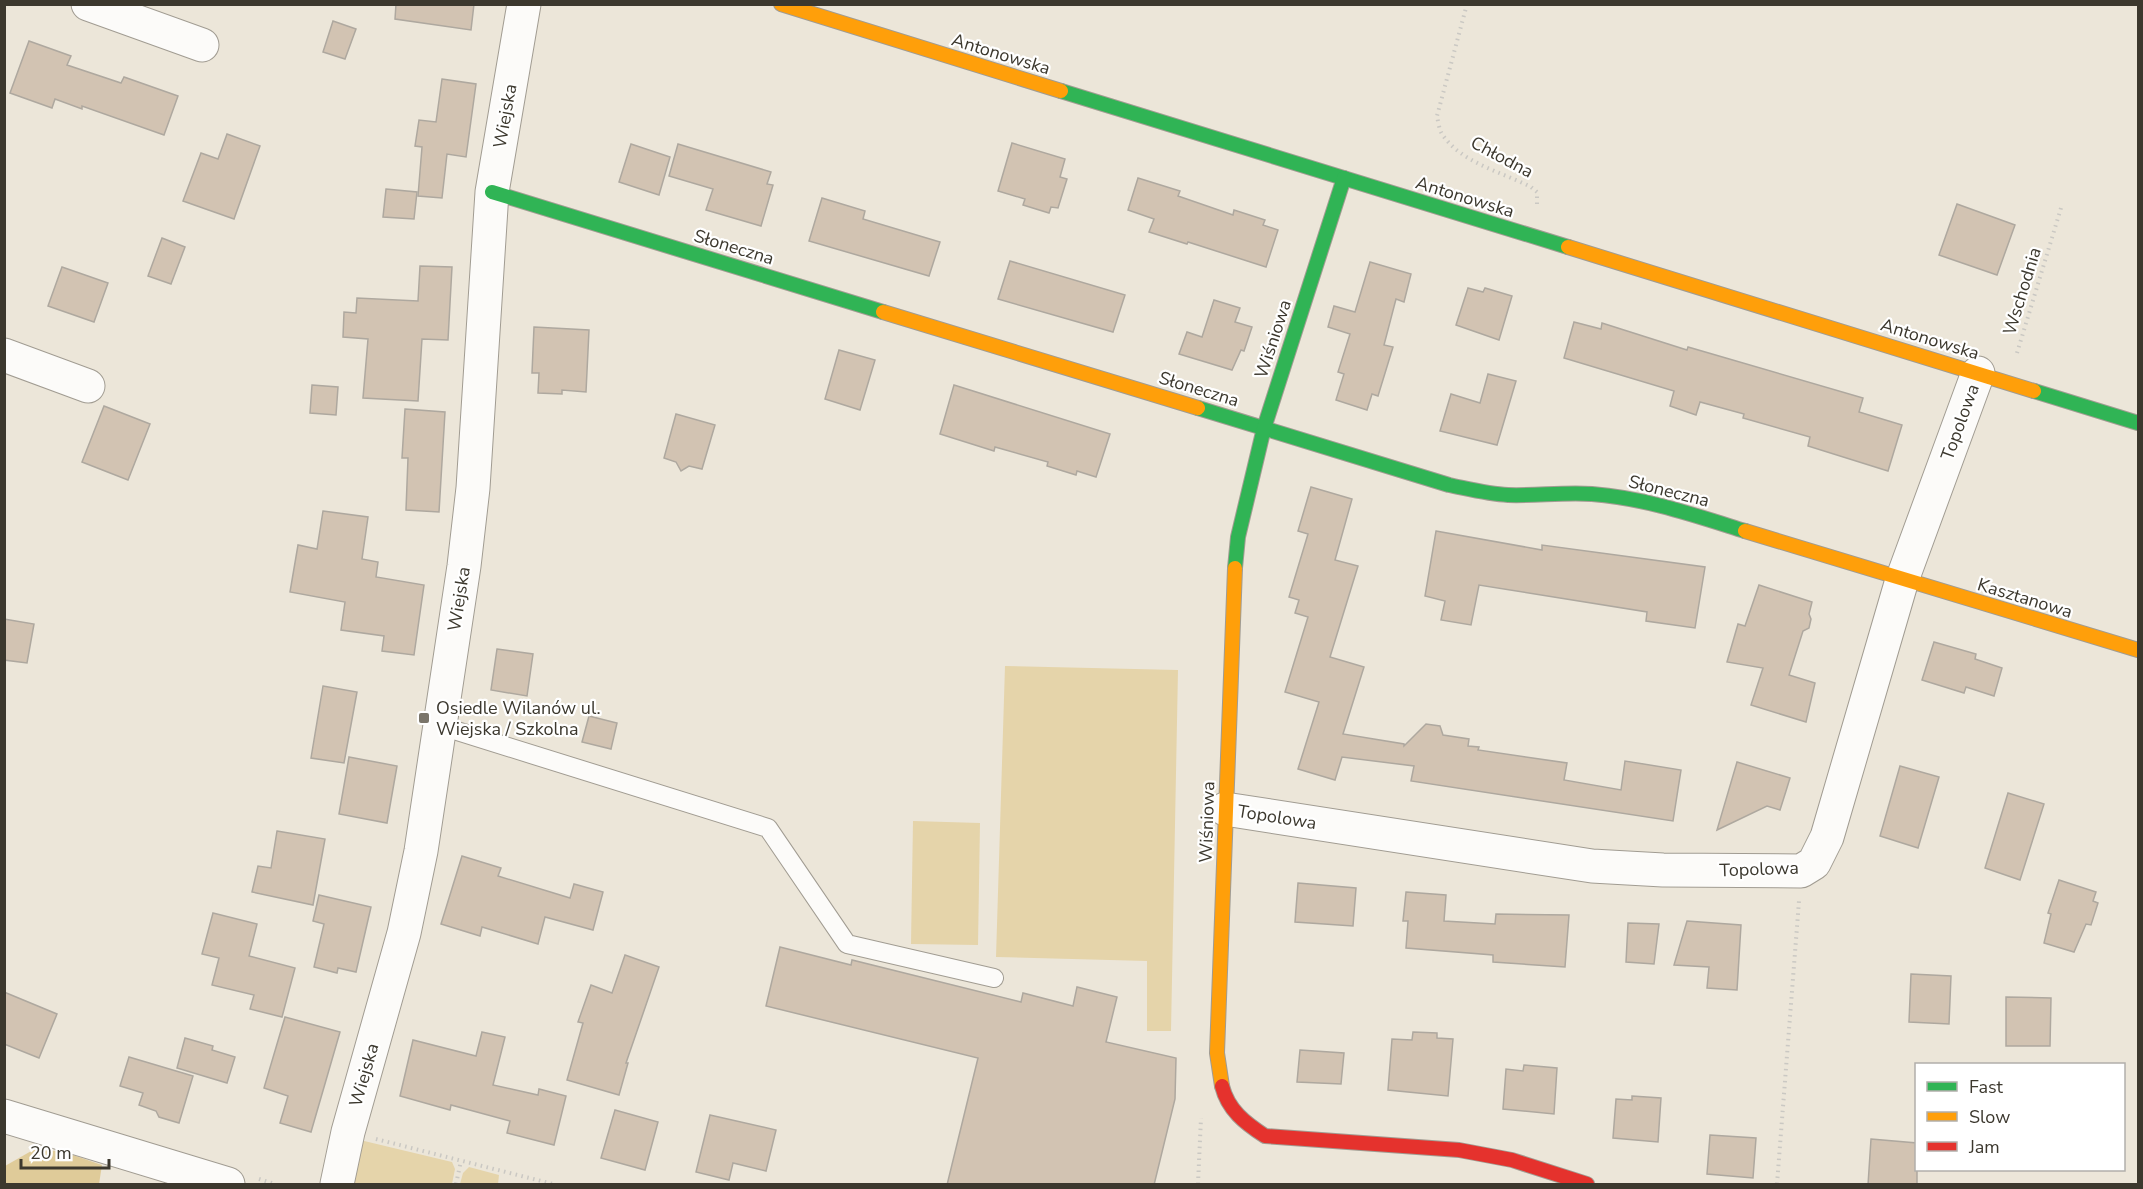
<svg xmlns="http://www.w3.org/2000/svg" width="2143" height="1189" font-family="'Nunito Sans',sans-serif">
<style>
.green{fill:#e5d4aa}
.forest{fill:#dfcb99}
.building{fill:#d2c3b2;stroke:#aea89f;stroke-width:1.5}
.lines{fill:none;stroke-linecap:round;stroke-linejoin:round}
.lane-casing{stroke:#a19c92;stroke-width:20}
.street-casing{stroke:#a19c92;stroke-width:35}
.fast-casing{stroke:#a19c92;stroke-width:16}
.slow-casing{stroke:#a19c92;stroke-width:16}
.jam-casing{stroke:#a19c92;stroke-width:16}
.path{stroke:#cac8c3;stroke-width:4;stroke-dasharray:1.5 4.5;stroke-linecap:butt}
.lane{stroke:#fcfbf9;stroke-width:18}
.street{stroke:#fcfbf9;stroke-width:33}
.fast{stroke:#30b455;stroke-width:14}
.slow{stroke:#ff9f0a;stroke-width:14}
.jam{stroke:#e5322d;stroke-width:14}
.poi-dot{fill:#7a756a;stroke:#fff;stroke-width:2}
.labels{text-anchor:middle;stroke-width:4.5;stroke-linejoin:round;paint-order:stroke}
.street-label{font-size:18px;fill:#3c382e;stroke:#fff}
.poi-label{font-size:18px;fill:#3c382e;stroke:#fff;text-anchor:start}
</style>
<rect width="100%" height="100%" fill="#ece6d9"/>
<g class="green">
<polygon points="1005,666 1178,670 1171,1031 1147,1031 1147,961 996,957"/>
<polygon points="913,821 980,823 978,945 911,944"/>
<polygon points="360,1140 452,1162 455,1169 452,1184 354,1184 352,1171"/>
<polygon points="469,1167 499,1175 498,1184 460,1184 463,1173"/>
</g>
<polygon class="forest" points="33,1150 61,1151 102,1165 99,1184 5,1184 5,1166"/>
<g class="building">
<polygon points="396,4 474,4 471,30 395,19"/>
<polygon points="333,21 356,29 345,59 323,52"/>
<polygon points="29,41 71,56 67,65 121,83 124,77 178,96 164,135 82,106 82,109 55,99 52,108 10,93"/>
<polygon points="442,79 476,84 466,157 447,154 442,198 418,196 422,147 415,146 419,120 436,122"/>
<polygon points="227,134 260,146 234,219 183,201 201,153 218,159"/>
<polygon points="1012,143 1065,159 1060,177 1067,179 1058,208 1051,207 1049,213 1023,205 1025,199 998,191"/>
<polygon points="631,144 670,157 659,195 619,182"/>
<polygon points="678,144 771,172 767,184 773,185 761,226 706,210 713,189 669,176"/>
<polygon points="1138,178 1180,191 1178,196 1233,215 1234,210 1265,220 1263,225 1278,230 1266,267 1188,242 1187,244 1149,232 1154,219 1128,210"/>
<polygon points="386,189 417,192 414,219 383,217"/>
<polygon points="822,198 865,211 863,219 940,242 929,276 809,241"/>
<polygon points="1957,204 2015,225 1997,275 1939,255"/>
<polygon points="162,238 185,247 171,284 148,276"/>
<polygon points="1010,261 1125,295 1113,332 998,299"/>
<polygon points="1370,262 1411,274 1404,302 1396,299 1384,345 1393,347 1378,396 1372,394 1367,410 1336,400 1344,374 1338,372 1350,334 1328,327 1334,306 1355,312"/>
<polygon points="420,266 452,267 448,340 422,339 418,401 363,398 368,339 343,337 344,312 356,313 357,298 418,301"/>
<polygon points="62,267 108,283 94,322 48,306"/>
<polygon points="1468,288 1483,292 1485,288 1512,296 1499,340 1456,325"/>
<polygon points="1214,300 1240,308 1235,322 1252,327 1244,351 1241,350 1232,370 1179,354 1187,332 1202,337"/>
<polygon points="1574,322 1601,329 1602,323 1687,350 1688,347 1863,398 1859,412 1902,425 1888,471 1808,446 1810,437 1743,418 1744,414 1700,402 1696,415 1670,406 1674,391 1564,358"/>
<polygon points="534,327 589,330 586,392 562,390 562,394 538,393 539,373 532,373"/>
<polygon points="839,350 875,360 860,410 825,399"/>
<polygon points="1488,374 1516,381 1497,445 1440,431 1451,394 1480,403"/>
<polygon points="312,385 338,387 336,415 310,413"/>
<polygon points="954,385 1110,434 1096,477 1077,471 1076,475 1047,466 1048,462 995,447 994,451 940,434"/>
<polygon points="104,406 150,424 128,480 82,462"/>
<polygon points="405,409 445,412 439,512 406,510 408,458 402,458"/>
<polygon points="676,414 715,425 702,469 689,466 681,471 676,462 664,458"/>
<polygon points="1311,487 1352,499 1335,560 1358,566 1330,657 1364,667 1343,734 1404,744 1404,746 1426,724 1440,726 1443,735 1469,739 1468,746 1479,747 1478,750 1567,763 1564,780 1621,790 1625,761 1681,770 1673,821 1411,781 1414,766 1342,757 1335,780 1298,769 1319,702 1285,692 1308,617 1295,613 1299,600 1289,597 1308,534 1298,531"/>
<polygon points="323,511 368,517 362,559 378,562 376,577 424,585 414,655 382,651 384,636 341,630 345,602 290,592 298,545 317,549"/>
<polygon points="1436,531 1542,550 1542,545 1705,567 1695,628 1646,621 1647,612 1479,585 1471,625 1441,620 1445,601 1425,596"/>
<polygon points="1759,585 1812,602 1809,614 1811,619 1809,628 1803,631 1789,675 1815,683 1806,722 1751,705 1763,668 1727,662 1738,624 1745,626"/>
<polygon points="4,619 34,624 27,663 4,660"/>
<polygon points="1934,642 1976,654 1975,659 2002,668 1994,696 1966,687 1964,693 1922,680"/>
<polygon points="497,649 533,654 527,696 491,690"/>
<polygon points="323,686 357,692 344,763 311,758"/>
<polygon points="589,716 617,723 611,749 582,742"/>
<polygon points="349,757 397,766 387,823 339,814"/>
<polygon points="1737,762 1790,778 1786,791 1780,810 1767,806 1717,830"/>
<polygon points="1900,766 1939,777 1918,848 1880,836"/>
<polygon points="2008,793 2044,804 2020,880 1985,868"/>
<polygon points="277,831 325,839 313,905 252,892 258,866 271,868"/>
<polygon points="462,856 501,868 498,876 570,898 574,884 603,892 593,930 545,917 538,944 482,927 480,936 441,924"/>
<polygon points="2059,880 2096,892 2093,901 2098,903 2091,925 2086,924 2074,952 2044,943 2051,914 2048,913"/>
<polygon points="1298,883 1356,888 1353,926 1295,922"/>
<polygon points="1406,892 1446,895 1444,921 1495,924 1496,914 1569,915 1565,967 1493,962 1493,955 1406,948 1408,921 1403,921"/>
<polygon points="319,895 371,907 356,972 338,968 337,973 314,967 324,924 313,921"/>
<polygon points="213,913 257,924 249,956 295,968 282,1017 250,1009 254,995 212,985 219,958 202,954"/>
<polygon points="1687,921 1741,925 1737,990 1707,988 1709,967 1674,965"/>
<polygon points="1628,923 1659,924 1654,964 1626,962"/>
<polygon points="780,947 851,965 852,960 1021,1002 1023,993 1073,1006 1077,987 1117,997 1106,1042 1176,1058 1175,1099 1154,1185 947,1185 978,1058 766,1006"/>
<polygon points="625,955 659,967 626,1063 628,1063 619,1095 567,1080 583,1023 578,1022 591,985 612,993"/>
<polygon points="1911,974 1951,976 1949,1024 1909,1022"/>
<polygon points="4,992 57,1014 39,1058 4,1044"/>
<polygon points="2006,997 2051,998 2050,1046 2006,1046"/>
<polygon points="285,1017 340,1032 311,1132 280,1123 288,1096 264,1088"/>
<polygon points="482,1032 505,1037 493,1085 538,1095 539,1089 566,1096 554,1145 507,1133 510,1121 451,1105 450,1110 400,1096 413,1040 476,1056"/>
<polygon points="1413,1032 1437,1033 1437,1038 1453,1039 1448,1096 1388,1090 1392,1039 1412,1040"/>
<polygon points="185,1038 213,1046 212,1050 235,1057 227,1083 177,1068"/>
<polygon points="1300,1050 1344,1053 1341,1084 1297,1082"/>
<polygon points="129,1057 193,1076 179,1123 159,1117 156,1111 139,1105 143,1093 120,1086"/>
<polygon points="1524,1065 1557,1068 1554,1114 1503,1109 1506,1069 1523,1071"/>
<polygon points="1632,1096 1661,1098 1658,1142 1613,1138 1616,1099 1632,1100"/>
<polygon points="615,1110 658,1122 645,1170 601,1158"/>
<polygon points="710,1115 776,1130 766,1171 733,1163 729,1180 696,1172"/>
<polygon points="1710,1135 1756,1138 1753,1178 1707,1174"/>
<polygon points="1871,1139 1917,1143 1917,1185 1868,1185"/>
</g>
<g class="lines">
<g class="lane-casing">
<polyline id="lane" points="441,726 768,828 847,944 994,978"/>
</g>
<g class="street-casing">
<g id="street">
<polyline points="88,4 202,45"/>
<polyline points="4,355 88,386"/>
<polyline points="1225,809 1592,866 1663,870 1801,871 1814,863 1827,837 1902,580 1978,373"/>
<polyline points="4,1116 228,1184"/>
<polyline points="337,1184 348,1132 404,933 421,851 464,566 473,488 492,192 524,4"/>
</g>
</g>
<g class="fast-casing">
<g id="fast">
<polyline points="1061,91 1568,247"/>
<polyline points="492,192 883,312"/>
<polyline points="2034,391 2138,423"/>
<path d="M1198 408 1449 485C1469 489 1488 494 1508 495 1536 496 1564 492 1592 494 1645 498 1694 515 1745 531"/>
<polyline points="1235,568 1238,537 1264,428 1344,178"/>
</g>
</g>
<g class="slow-casing">
<g id="slow">
<polyline points="781,4 1061,91"/>
<polyline points="1568,247 2034,391"/>
<polyline points="883,312 1198,408"/>
<polyline points="1745,531 2138,650"/>
<polyline points="1222,1086 1217,1053 1235,568"/>
</g>
</g>
<g class="jam-casing">
<path id="jam" d="M1222 1086C1228 1110 1245 1123 1265 1136L1459 1150 1512 1160 1587 1184"/>
</g>
<g class="path">
<path d="M1467 4 1437 116C1438 121 1439 129 1442 134 1461 163 1502 172 1531 187L1537 192V205"/>
<polyline points="2017,353 2061,208"/>
<polyline points="376,1139 553,1184"/>
<polyline points="259,1179 275,1184"/>
<polyline points="456,1184 461,1161"/>
<polyline points="1198,1184 1201,1118"/>
<polyline points="1777,1184 1799,901"/>
</g>
<use href="#lane" class="lane"/>
<use href="#street" class="street"/>
<use href="#fast" class="fast"/>
<use href="#slow" class="slow"/>
<use href="#jam" class="jam"/>
</g>
<rect class="poi-dot" x="418" y="712" width="12" height="12" rx="3"/>
<g class="labels">
<g class="street-label">
<text transform="translate(1001 54) rotate(17)" y="6">Antonowska</text>
<text transform="translate(505 116) rotate(-80)" y="6">Wiejska</text>
<text transform="translate(1502 157) rotate(28)" y="6">Chłodna</text>
<text transform="translate(1465 197) rotate(17)" y="6">Antonowska</text>
<text transform="translate(734 247) rotate(17)" y="6">Słoneczna</text>
<text transform="translate(2022 291) rotate(-73)" y="6">Wschodnia</text>
<text transform="translate(1273 339) rotate(-72)" y="6">Wiśniowa</text>
<text transform="translate(1930 339) rotate(17)" y="6">Antonowska</text>
<text transform="translate(1199 389) rotate(17)" y="6">Słoneczna</text>
<text transform="translate(1960 422) rotate(-70)" y="6">Topolowa</text>
<text transform="translate(1669 491) rotate(14)" y="6">Słoneczna</text>
<text transform="translate(2025 598) rotate(17)" y="6">Kasztanowa</text>
<text transform="translate(459 599) rotate(-81)" y="6">Wiejska</text>
<text transform="translate(1277 817) rotate(9)" y="6">Topolowa</text>
<text transform="translate(1207 822) rotate(-88)" y="6">Wiśniowa</text>
<text transform="translate(1759 869) rotate(-2)" y="6">Topolowa</text>
<text transform="translate(364 1075) rotate(-74)" y="6">Wiejska</text>
</g>
<g class="poi-label">
<text x="436" y="714">Osiedle Wilanów ul.<tspan x="436" dy="21">Wiejska / Szkolna</tspan></text>
</g>
</g>
<rect width="2143" height="1189" fill="none" stroke="#3c382e" stroke-width="12"/>
<rect x="1915" y="1063" width="210" height="108" fill="#ffffff" stroke="#b1afab" stroke-width="1.5"/>
<rect x="1927" y="1082" width="30" height="9" fill="#30b455" stroke="#b1afab" stroke-width="1.5"/>
<text x="1969" y="1093" font-size="18" fill="#3c382e">Fast</text>
<rect x="1927" y="1112" width="30" height="9" fill="#ff9f0a" stroke="#b1afab" stroke-width="1.5"/>
<text x="1969" y="1123" font-size="18" fill="#3c382e">Slow</text>
<rect x="1927" y="1142" width="30" height="9" fill="#e5322d" stroke="#b1afab" stroke-width="1.5"/>
<text x="1969" y="1153" font-size="18" fill="#3c382e">Jam</text>
<path d="M21 1159v9h88v-9" fill="none" stroke="#3c382e" stroke-width="3"/>
<text x="30" y="1159" font-size="18" fill="#3c382e" stroke="#ffffff" stroke-width="4.5" paint-order="stroke">20 m</text>
</svg>
